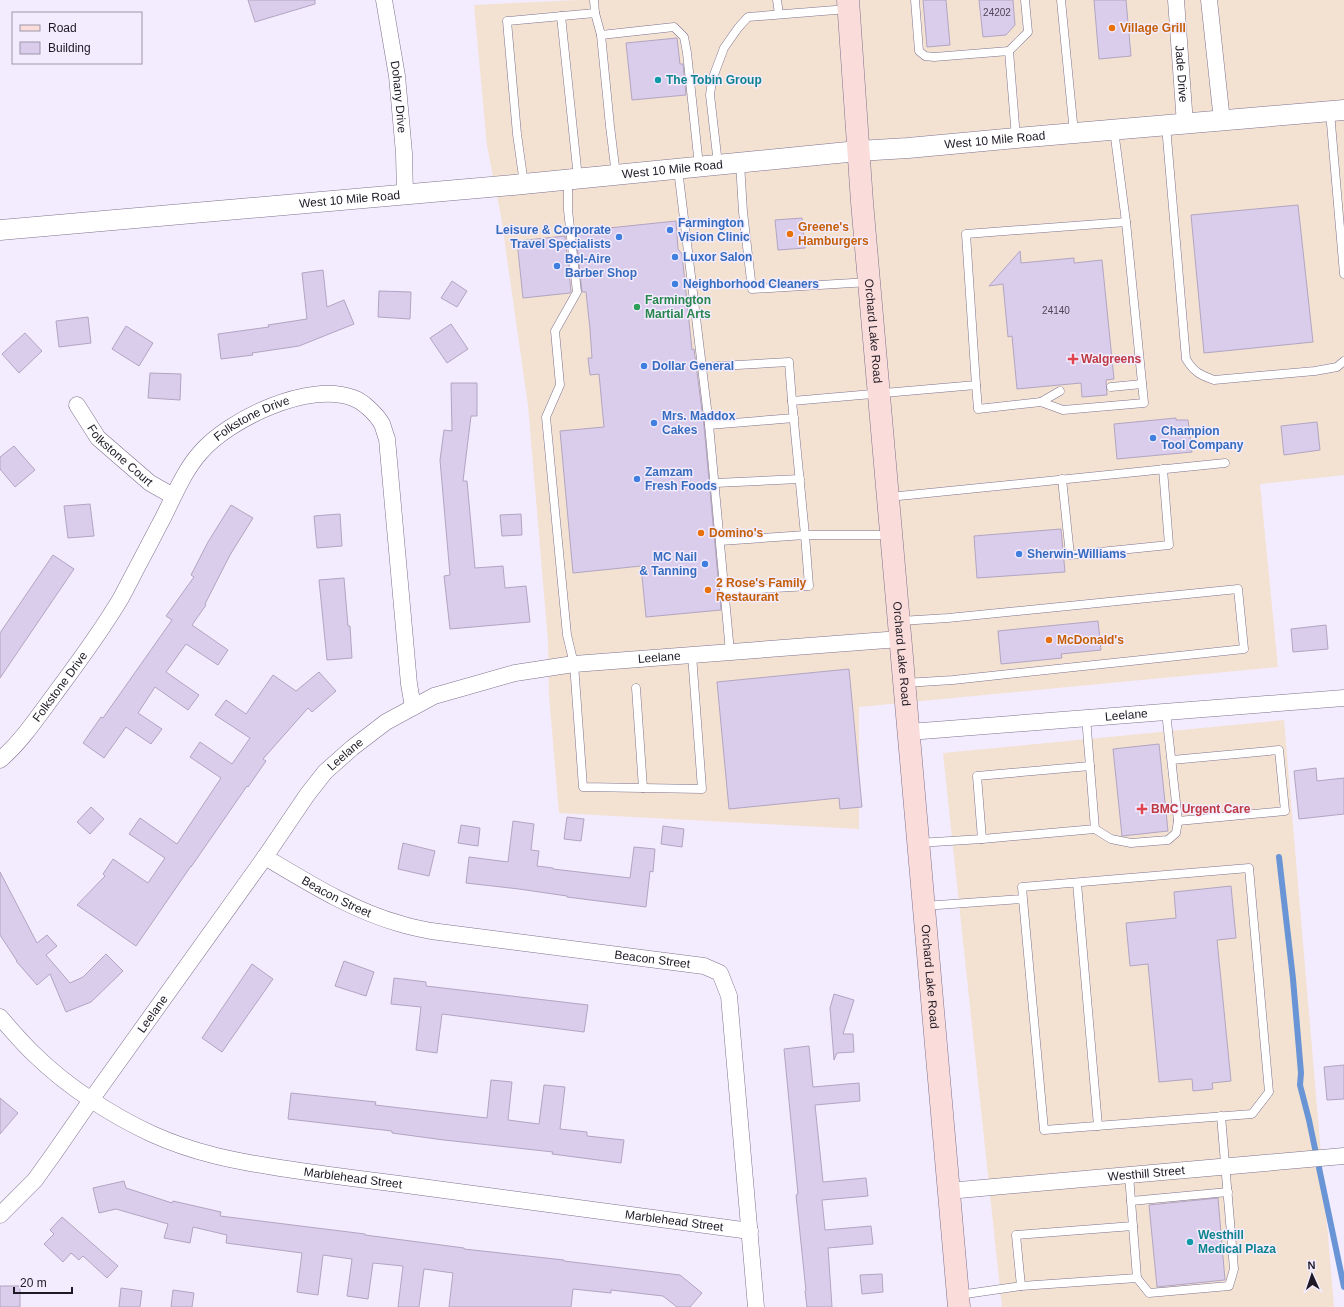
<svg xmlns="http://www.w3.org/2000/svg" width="1344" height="1307" font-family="Arial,sans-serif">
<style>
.commercial{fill:#f3e2d1}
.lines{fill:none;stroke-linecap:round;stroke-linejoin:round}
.stream{stroke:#6995d6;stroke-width:6}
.building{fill:#dacceb;stroke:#b2a5c2}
.service-casing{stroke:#7f728e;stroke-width:9}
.minor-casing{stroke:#7f728e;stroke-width:17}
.tertiary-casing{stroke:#7f728e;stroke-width:21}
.secondary-casing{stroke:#7f728e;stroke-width:23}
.service{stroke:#fff;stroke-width:8}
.minor{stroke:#fff;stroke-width:16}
.tertiary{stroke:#fff;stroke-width:20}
.secondary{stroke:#fadcda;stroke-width:22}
.food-dot{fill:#e8710a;stroke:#f3ebfe;stroke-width:1.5}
.culture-dot{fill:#0f9aa8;stroke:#f3ebfe;stroke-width:1.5}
.shop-dot{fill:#3f7fe0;stroke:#f3ebfe;stroke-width:1.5}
.leisure-dot{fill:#2e9e5b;stroke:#f3ebfe;stroke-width:1.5}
.health-dot{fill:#e0444e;stroke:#f3ebfe;stroke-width:1.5}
.labels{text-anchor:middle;stroke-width:3;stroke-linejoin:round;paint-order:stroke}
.number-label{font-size:10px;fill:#4d4656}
.food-label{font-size:12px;font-weight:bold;fill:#c56008;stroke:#f3ebfe;text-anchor:start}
.street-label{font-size:12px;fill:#1e1924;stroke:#f3ebfe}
.culture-label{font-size:12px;font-weight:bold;fill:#0d838f;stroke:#f3ebfe;text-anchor:start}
.shop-label{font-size:12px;font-weight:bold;fill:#366cbe;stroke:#f3ebfe;text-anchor:start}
.leisure-label{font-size:12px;font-weight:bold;fill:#27864d;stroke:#f3ebfe;text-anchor:start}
.health-label{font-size:12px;font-weight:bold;fill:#be3a42;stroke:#f3ebfe;text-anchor:start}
</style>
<rect width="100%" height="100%" fill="#f3ebfe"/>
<g class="commercial">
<polygon points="578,0 1344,0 1344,475 1260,484 1278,667 859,707 859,829 559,813 549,695 548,641 528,405 501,216 487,146 474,5"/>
<polygon points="1284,720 1334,1307 1002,1307 943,753"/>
</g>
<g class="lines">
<polyline class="stream" points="1279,857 1293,979 1301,1073 1300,1085 1309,1120 1344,1287"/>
</g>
<g class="building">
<polygon points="248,0 315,0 315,4 255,22"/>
<polygon points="923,0 946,0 950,45 927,47"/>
<polygon points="979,0 1013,0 1015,25 1006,35 983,37"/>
<polygon points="1094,0 1126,0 1131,56 1099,59"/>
<polygon points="677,38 680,64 683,64 686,95 632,100 626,43"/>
<polygon points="1298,205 1313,342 1204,353 1191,215"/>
<polygon points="802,218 805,248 778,250 775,220"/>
<polygon points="676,221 678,249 682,254 692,350 694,349 704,426 721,610 646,617 641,566 573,573 560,431 604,427 599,374 590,375 588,358 592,358 590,329 586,292 582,292 576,235 580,235 580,231"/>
<polygon points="565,236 571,291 570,293 523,298 517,241"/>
<polygon points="1020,251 1021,263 1074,258 1074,263 1102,260 1114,379 1106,380 1107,395 1082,397 1081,383 1017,389 1012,336 1008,337 1003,284 989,286"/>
<polygon points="323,270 327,307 344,300 354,324 299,346 252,353 253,355 221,359 218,334 269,327 268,325 307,319 302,273"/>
<polygon points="452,281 467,291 457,307 441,298"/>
<polygon points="379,291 411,292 410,319 378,317"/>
<polygon points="88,317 91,343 59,347 56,321"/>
<polygon points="451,324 468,349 447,363 430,338"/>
<polygon points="126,326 153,343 139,366 112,349"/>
<polygon points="25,333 42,351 19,373 2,354"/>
<polygon points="150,373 181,374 180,400 148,398"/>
<polygon points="451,383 477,383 477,416 471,416 463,481 467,481 475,568 503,566 505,588 526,586 530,622 450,629 444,576 450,575 440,460 444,430 452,431"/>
<polygon points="1176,418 1176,420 1188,420 1192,452 1117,459 1114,424"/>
<polygon points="1317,422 1320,450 1284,455 1281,426"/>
<polygon points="14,446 35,470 15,487 0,469 0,457"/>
<polygon points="90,504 94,536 68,538 64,506"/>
<polygon points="231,505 253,518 230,555 205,604 206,605 192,625 228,650 218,665 186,644 166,672 199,695 188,710 155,687 138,713 162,729 151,744 126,727 104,758 83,743 101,717 103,718 172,620 166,616 194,577 191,575 208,542"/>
<polygon points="340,514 342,546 317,548 314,516"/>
<polygon points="521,514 522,535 502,536 500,515"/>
<polygon points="1061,529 1065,572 977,578 974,536"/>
<polygon points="53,555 74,569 0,678 0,633"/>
<polygon points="344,578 348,626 350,626 352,658 327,660 319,580"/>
<polygon points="1098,621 1101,650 1061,654 1062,658 1001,664 998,631"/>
<polygon points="1326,625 1328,649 1293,652 1291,629"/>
<polygon points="849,669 862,807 840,809 839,798 729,809 717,682"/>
<polygon points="319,672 336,691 312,712 308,708 263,759 266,761 248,787 247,786 191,867 191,866 136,946 77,905 105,876 103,874 113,859 148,883 165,858 129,834 140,818 177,844 221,778 190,757 200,742 232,764 250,738 215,715 226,700 246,714 273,675 296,691"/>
<polygon points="1159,744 1168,831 1122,836 1113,749"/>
<polygon points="1316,768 1317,781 1344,778 1344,814 1299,819 1294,771"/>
<polygon points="91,807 104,819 90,834 77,822"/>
<polygon points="567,817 584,819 581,841 564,839"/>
<polygon points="513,821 534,824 531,850 539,851 537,866 553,868 553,869 630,878 634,847 655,849 653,872 650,871 646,907 567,897 567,896 519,889 466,883 469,857 508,862"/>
<polygon points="461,825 480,828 478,846 458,843"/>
<polygon points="663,826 684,829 682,847 661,844"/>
<polygon points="403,843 435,851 429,876 398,869"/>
<polygon points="0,872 37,943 47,935 57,946 46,955 70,983 83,977 106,954 123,971 91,1002 66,1012 50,974 37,985 16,961 17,961 0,935"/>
<polygon points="1231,886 1236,938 1217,940 1231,1081 1212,1083 1213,1089 1193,1091 1192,1079 1159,1082 1148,964 1130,966 1126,923 1176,918 1174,892"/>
<polygon points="344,961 374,972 366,996 335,986"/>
<polygon points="252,964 273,979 222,1052 202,1038"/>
<polygon points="394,978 426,982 426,986 588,1005 584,1032 442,1014 437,1053 416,1050 421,1007 391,1004"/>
<polygon points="834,994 854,1000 843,1034 853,1034 854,1052 837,1053 834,1060 830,1008"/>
<polygon points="809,1046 813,1087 859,1083 860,1101 815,1105 823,1182 866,1178 868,1196 822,1200 825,1230 871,1226 873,1244 828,1248 832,1307 807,1307 805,1291 806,1291 796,1195 798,1194 784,1049"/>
<polygon points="1344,1065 1344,1099 1327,1100 1324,1067"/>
<polygon points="491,1080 512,1082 508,1120 539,1124 544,1085 565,1087 560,1129 587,1132 587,1136 624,1140 621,1163 552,1154 553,1152 444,1140 392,1133 392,1131 288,1119 291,1093 376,1102 375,1105 487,1118"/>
<polygon points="0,1098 18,1113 0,1134"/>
<polygon points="124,1181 126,1188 172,1203 173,1201 221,1212 220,1216 365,1234 365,1235 464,1248 464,1249 564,1260 564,1261 680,1275 702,1293 690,1307 677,1307 663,1296 611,1290 611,1293 573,1289 571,1307 449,1307 453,1273 424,1269 419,1307 398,1307 403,1266 373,1263 368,1299 347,1296 352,1259 323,1255 318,1295 297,1292 302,1253 226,1243 227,1235 193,1227 190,1243 164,1238 168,1224 116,1209 99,1213 93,1188"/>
<polygon points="1218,1198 1225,1280 1157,1287 1149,1205"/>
<polygon points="62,1217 118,1266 107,1278 83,1256 79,1260 71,1253 63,1262 44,1244 54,1234 50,1230"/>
<polygon points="882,1274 883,1292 862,1294 860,1275"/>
<rect x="0" y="1286" width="20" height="21"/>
<polygon points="121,1288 142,1291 140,1307 119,1307"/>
<polygon points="173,1290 194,1293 192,1307 171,1307"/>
</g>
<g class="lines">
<g class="service-casing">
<g id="service">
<polyline points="594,0 595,13"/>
<polyline points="777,0 779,14"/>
<polyline points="915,0 919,51 925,56 934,57 1009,51 1016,138"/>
<polyline points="1061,0 1074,133"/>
<polyline points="561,16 578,178"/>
<polyline points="601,35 610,126 616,175"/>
<polyline points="1009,51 1028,32 1025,0"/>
<polyline points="1330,112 1344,274"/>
<path d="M1166 126 1186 359C1194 372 1200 375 1214 380L1315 371 1337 367 1344 361"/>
<polyline points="740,163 743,212 752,289 869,282"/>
<polyline points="718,164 710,95 712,80 724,48 738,28 748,17 848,9"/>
<polyline points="678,169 709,425 730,652"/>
<polyline points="568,180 568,210 577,292 555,331 560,385 546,417 567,635 574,664 583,787 702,789 692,655"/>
<polyline points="524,184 517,134 507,21 595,13 601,35 674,27 684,37 687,53 699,166"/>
<polyline points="702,367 789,362 792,401"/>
<polyline points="976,385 978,409 1041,402 1063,410 1144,403 1126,222 1114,130"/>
<polyline points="1111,387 1142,384"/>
<polyline points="1041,402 1060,391"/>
<polyline points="709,425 794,418"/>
<polyline points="1062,479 1070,555 1169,545 1163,469"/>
<polyline points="715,483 800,479"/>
<polyline points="889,497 1225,463"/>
<polyline points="891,535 805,535 792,401 976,385 966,234 1126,222"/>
<polyline points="720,541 805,535 809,586 724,591"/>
<polyline points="900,621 948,618 1238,589 1244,649 953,680 905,683"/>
<polyline points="636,688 643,788"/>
<polyline points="1172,760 1279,750 1285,811 1178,821"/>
<polyline points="1095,829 1111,839 1131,843 1168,840 1176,833 1178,821 1166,712"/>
<polyline points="982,839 977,776 1090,766"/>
<polyline points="918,843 982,839 1095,829 1086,717"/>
<polyline points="1077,883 1098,1126"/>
<polyline points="924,906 1023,899 1044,1130 1252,1114 1269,1092 1249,868 1022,887 1023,899"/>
<polyline points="1129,1175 1137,1278"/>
<polyline points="1131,1201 1228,1192"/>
<polyline points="1021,1286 1016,1235 1133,1226"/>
<polyline points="959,1295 1021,1286 1137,1278 1149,1293 1229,1286 1234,1269 1221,1116"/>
</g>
</g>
<g class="minor-casing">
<g id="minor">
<path id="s1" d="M384 0 397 76 404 153 405 195"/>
<path id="s2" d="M1176 0 1185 124"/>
<polyline points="1209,0 1222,121"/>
<path id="s3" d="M77 405 98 438 150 483 173 496"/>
<path id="s4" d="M909 732 1344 698"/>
<path id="s5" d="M0 760C21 742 37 718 54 695 77 664 101 632 121 598 128 585 135 571 142 558 149 545 156 531 163 518 174 496 184 471 200 453 229 419 309 381 353 398 363 401 377 415 382 424 384 429 385 434 387 439L409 684 413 707"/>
<path id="s6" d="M265 857C307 882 353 911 401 924 410 927 421 929 431 931L704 966 720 973 729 996 756 1307"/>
<path id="s7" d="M0 1017C12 1031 23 1044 36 1056 68 1087 111 1115 152 1134 194 1153 234 1161 280 1168 319 1174 359 1179 399 1184 516 1200 633 1215 750 1231"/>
<path id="s8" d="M948 1191 1344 1156"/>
<path id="s9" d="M0 1215 35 1180 55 1152 91 1100 265 857 307 795 325 772 352 748 386 722 434 696 515 673 574 664 900 639"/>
</g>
</g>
<g class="tertiary-casing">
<g id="tertiary">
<path id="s10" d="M0 230 513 185 858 151 908 148 1016 138 1344 110"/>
</g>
</g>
<g class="secondary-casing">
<g id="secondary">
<path id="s11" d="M848 0 862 202 959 1307"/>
</g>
</g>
<use href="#service" class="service"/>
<use href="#minor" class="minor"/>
<use href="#tertiary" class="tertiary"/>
<use href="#secondary" class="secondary"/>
</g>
<g class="food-dot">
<circle cx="1112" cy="28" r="4"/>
<circle cx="790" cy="234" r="4"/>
<circle cx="701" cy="533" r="4"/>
<circle cx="708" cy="590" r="4"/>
<circle cx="1049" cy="640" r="4"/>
</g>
<g class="culture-dot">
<circle cx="658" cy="80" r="4"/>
<circle cx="1190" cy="1242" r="4"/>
</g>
<g class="shop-dot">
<circle cx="670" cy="230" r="4"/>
<circle cx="619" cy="237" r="4"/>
<circle cx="675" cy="257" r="4"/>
<circle cx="557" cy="266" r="4"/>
<circle cx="675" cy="284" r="4"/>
<circle cx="644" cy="366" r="4"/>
<circle cx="654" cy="423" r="4"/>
<circle cx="1153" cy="438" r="4"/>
<circle cx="637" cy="479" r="4"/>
<circle cx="1019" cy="554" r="4"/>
<circle cx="705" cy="564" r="4"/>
</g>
<circle class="leisure-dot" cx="637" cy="307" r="4"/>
<g class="health-dot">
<path d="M1071 353h4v4h4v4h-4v4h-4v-4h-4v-4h4z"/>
<path d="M1140 803h4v4h4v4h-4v4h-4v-4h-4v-4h4z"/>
</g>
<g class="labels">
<g class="number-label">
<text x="997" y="16">24202</text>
<text x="1056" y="314">24140</text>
</g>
<g class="food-label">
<text x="1120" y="32">Village Grill</text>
<text x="798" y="231">Greene's<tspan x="798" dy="14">Hamburgers</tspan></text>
<text x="709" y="537">Domino's</text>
<text x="716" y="587">2 Rose's Family<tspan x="716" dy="14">Restaurant</tspan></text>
<text x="1057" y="644">McDonald's</text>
</g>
<g class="street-label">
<text dy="4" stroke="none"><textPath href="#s2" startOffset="74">Jade Drive</textPath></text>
<text dy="4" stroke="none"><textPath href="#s1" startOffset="98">Dohany Drive</textPath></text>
<text dy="4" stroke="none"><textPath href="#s10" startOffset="999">West 10 Mile Road</textPath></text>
<text dy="4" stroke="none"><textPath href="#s10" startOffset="675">West 10 Mile Road</textPath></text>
<text dy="4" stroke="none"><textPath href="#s10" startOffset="351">West 10 Mile Road</textPath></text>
<text dy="4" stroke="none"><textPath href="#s11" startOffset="332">Orchard Lake Road</textPath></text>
<text dy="4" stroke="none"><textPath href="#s5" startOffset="431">Folkstone Drive</textPath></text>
<text dy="4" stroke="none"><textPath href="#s3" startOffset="67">Folkstone Court</textPath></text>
<text dy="4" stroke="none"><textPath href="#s11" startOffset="656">Orchard Lake Road</textPath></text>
<text dy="4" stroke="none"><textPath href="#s9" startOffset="913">Leelane</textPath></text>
<text dy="4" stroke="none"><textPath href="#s5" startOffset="95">Folkstone Drive</textPath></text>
<text dy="4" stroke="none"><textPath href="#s4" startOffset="218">Leelane</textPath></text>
<text dy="4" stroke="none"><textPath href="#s9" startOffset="577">Leelane</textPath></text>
<text dy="4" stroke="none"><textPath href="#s6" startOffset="82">Beacon Street</textPath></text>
<text dy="4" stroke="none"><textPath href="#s6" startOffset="406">Beacon Street</textPath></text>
<text dy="4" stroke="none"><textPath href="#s11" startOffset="980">Orchard Lake Road</textPath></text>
<text dy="4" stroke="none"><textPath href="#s9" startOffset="253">Leelane</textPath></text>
<text dy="4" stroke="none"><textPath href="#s8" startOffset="199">Westhill Street</textPath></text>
<text dy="4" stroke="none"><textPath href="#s7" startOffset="400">Marblehead Street</textPath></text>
<text dy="4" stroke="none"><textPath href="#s7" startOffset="724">Marblehead Street</textPath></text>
</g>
<g class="culture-label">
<text x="666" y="84">The Tobin Group</text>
<text x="1198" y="1239">Westhill<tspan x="1198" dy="14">Medical Plaza</tspan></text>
</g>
<g class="shop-label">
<text x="678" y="227">Farmington<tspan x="678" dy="14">Vision Clinic</tspan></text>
<text x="611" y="234" text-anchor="end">Leisure &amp; Corporate<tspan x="611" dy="14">Travel Specialists</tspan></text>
<text x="683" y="261">Luxor Salon</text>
<text x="565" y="263">Bel-Aire<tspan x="565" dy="14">Barber Shop</tspan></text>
<text x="683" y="288">Neighborhood Cleaners</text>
<text x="652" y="370">Dollar General</text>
<text x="662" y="420">Mrs. Maddox<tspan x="662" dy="14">Cakes</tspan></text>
<text x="1161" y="435">Champion<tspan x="1161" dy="14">Tool Company</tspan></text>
<text x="645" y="476">Zamzam<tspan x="645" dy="14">Fresh Foods</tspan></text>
<text x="1027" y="558">Sherwin-Williams</text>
<text x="697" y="561" text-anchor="end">MC Nail<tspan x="697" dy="14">&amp; Tanning</tspan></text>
</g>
<g class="leisure-label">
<text x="645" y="304">Farmington<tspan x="645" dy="14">Martial Arts</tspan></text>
</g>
<g class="health-label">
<text x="1081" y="363">Walgreens</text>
<text x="1151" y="813">BMC Urgent Care</text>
</g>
</g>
<rect x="12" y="12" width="130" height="52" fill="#f3ebfe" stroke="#9e97a7"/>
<rect x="20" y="25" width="20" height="6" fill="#fadcda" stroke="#9e97a7"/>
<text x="48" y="32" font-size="12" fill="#1e1924">Road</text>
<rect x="20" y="42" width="20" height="12" fill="#dacceb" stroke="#9e97a7"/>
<text x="48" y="52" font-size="12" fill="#1e1924">Building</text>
<g transform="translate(1312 1275) rotate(357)" stroke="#f3ebfe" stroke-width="3" paint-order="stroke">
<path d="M0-3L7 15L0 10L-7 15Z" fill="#1e1924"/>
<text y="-6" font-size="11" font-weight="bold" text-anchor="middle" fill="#1e1924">N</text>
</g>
<path d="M14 1287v6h58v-6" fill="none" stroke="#1e1924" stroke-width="2"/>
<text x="20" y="1287" font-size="12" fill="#1e1924" stroke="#f3ebfe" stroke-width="3" paint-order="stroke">20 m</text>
</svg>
